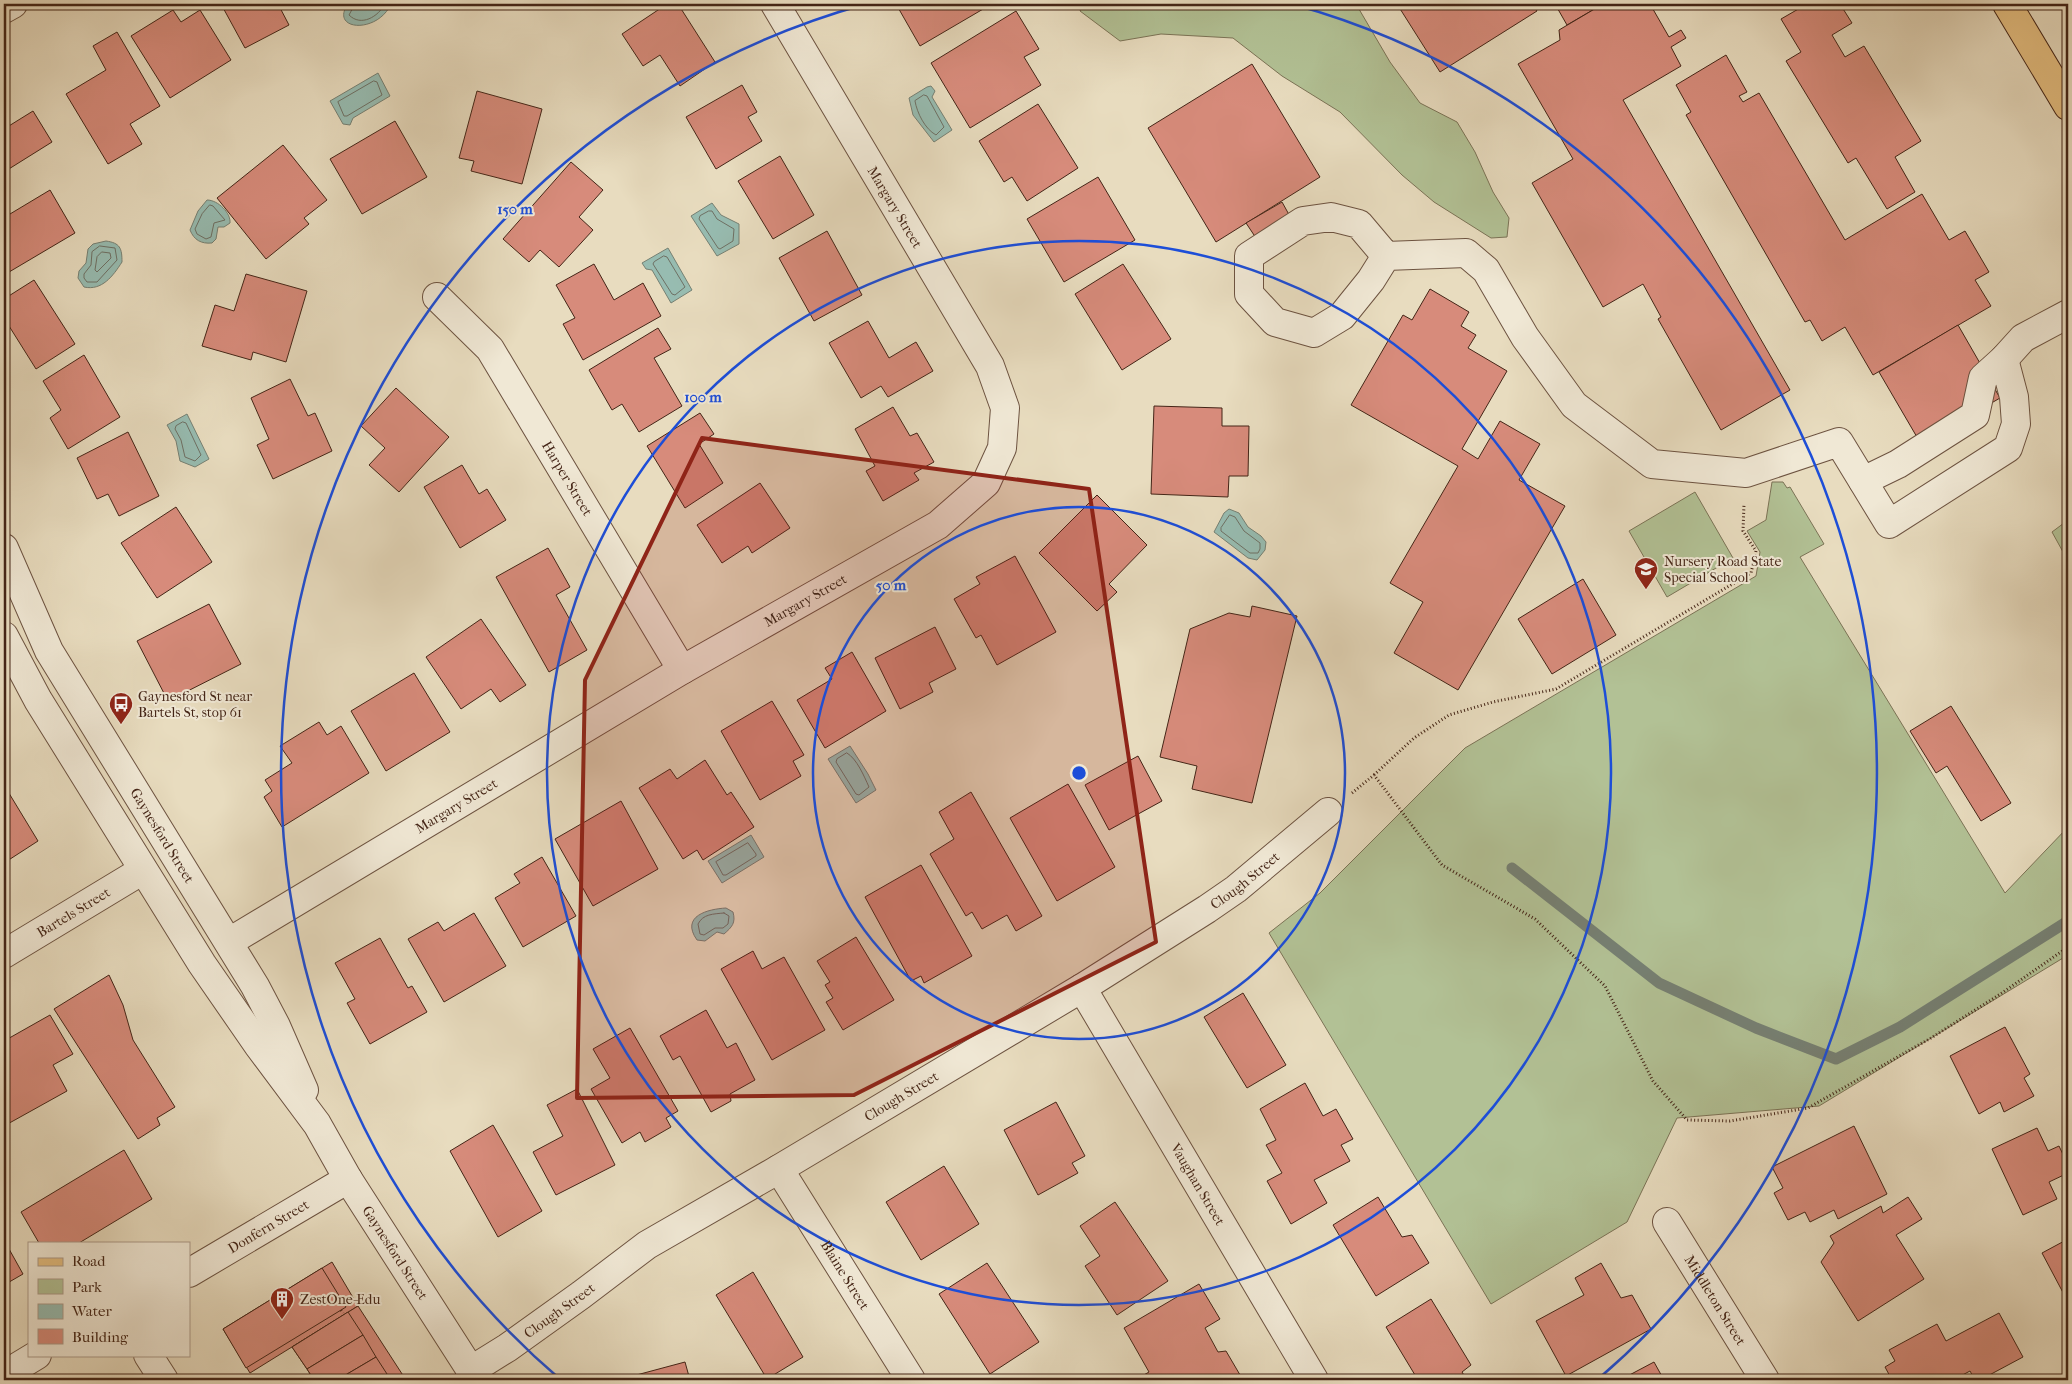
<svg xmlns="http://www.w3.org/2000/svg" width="2072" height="1384" font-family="'IM FELL French Canon',serif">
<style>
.green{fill:#b2c195;stroke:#7b7356}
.water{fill:#97bcb1;stroke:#768073}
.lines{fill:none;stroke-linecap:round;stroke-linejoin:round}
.shore{stroke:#6e7064;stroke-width:1}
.stream{stroke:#768073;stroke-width:11}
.building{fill:#d78b7b;stroke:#442517}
.minor-casing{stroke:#6d5341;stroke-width:30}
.major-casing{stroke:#442517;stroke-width:30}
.path{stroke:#442517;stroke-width:3;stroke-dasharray:1 2.5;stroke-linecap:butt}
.minor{stroke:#f0e8d5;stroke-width:28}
.major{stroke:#e4be80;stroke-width:28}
.marked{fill:#8f2418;fill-opacity:0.2;stroke:#8f2418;stroke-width:4;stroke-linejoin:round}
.ring{fill:none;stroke:#1d4ed8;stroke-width:2.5}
.labels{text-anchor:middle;stroke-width:4;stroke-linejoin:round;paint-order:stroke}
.street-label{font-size:14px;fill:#442517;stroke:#f0e8d5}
.poi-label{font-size:14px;fill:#442517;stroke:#f0e8d5;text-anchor:start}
.centre{fill:#1d4ed8;stroke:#f0e8d5;stroke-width:2.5}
.ring-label{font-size:15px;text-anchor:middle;font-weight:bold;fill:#1d4ed8;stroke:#f0e8d5;stroke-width:4;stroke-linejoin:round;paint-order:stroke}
</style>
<rect width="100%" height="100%" fill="#e8dcbf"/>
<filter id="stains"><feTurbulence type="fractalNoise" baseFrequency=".004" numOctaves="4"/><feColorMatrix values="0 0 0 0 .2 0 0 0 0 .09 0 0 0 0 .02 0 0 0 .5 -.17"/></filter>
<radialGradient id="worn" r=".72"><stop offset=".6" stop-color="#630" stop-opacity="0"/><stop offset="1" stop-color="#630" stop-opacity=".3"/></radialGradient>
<g class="green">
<polygon points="1083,4 1356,4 1390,62 1420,103 1457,122 1475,152 1493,192 1509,218 1507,237 1491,238 1434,202 1402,175 1340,112 1282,76 1233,38 1161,34 1120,41 1080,11"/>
<polygon points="1772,482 1783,482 1787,488 1790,487 1824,544 1800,557 2005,893 2068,827 2068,955 1819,1106 1677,1118 1627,1222 1491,1304 1269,933 1320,893 1465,748 1756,576 1760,552 1747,531 1766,520"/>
<polygon points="1695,492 1733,558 1667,597 1629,531"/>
<polygon points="2068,520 2068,561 2052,532"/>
</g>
<g class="water">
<path d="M361 4H391C378 33 333 31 346 7Z"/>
<polygon points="378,73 390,96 353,118 350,125 343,124 330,101"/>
<polygon points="931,86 935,91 932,97 952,130 934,142 913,115 909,98 927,87"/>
<path d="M207 200C218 200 231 213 230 223L224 227H218L216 239 212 243C201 244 194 240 190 230L198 211Z"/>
<polygon points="712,203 721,215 739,224 739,244 717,256 691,216"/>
<path d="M106 241C120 243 122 248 122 262 113 276 102 291 84 287L78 278 79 271 86 263 88 249 93 244Z"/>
<polygon points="668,248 692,290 671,303 652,270 646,269 642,263"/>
<polygon points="187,414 209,459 195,467 180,461 176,441 167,425"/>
<polygon points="1229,509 1239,513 1248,527 1261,536 1266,542 1265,550 1257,560 1248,558 1214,532 1224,513"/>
<polygon points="850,746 868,774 876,790 856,803 828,759"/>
<polygon points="751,835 764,857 722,883 708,861"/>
<path d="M726 908 733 912C736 923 732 927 724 934L717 932 705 941 697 940C680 916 708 909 726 908Z"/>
</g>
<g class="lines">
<g class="shore">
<path d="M355 4 349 15C361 27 378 17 385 4"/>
<polygon points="374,81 377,82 382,95 347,116 344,116 338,102"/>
<path d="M924 95 927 96 944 127 936 135C925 129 917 113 915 101Z"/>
<polygon points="210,205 213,206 225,220 214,223 211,237 206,239 197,234 195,229 202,214"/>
<polygon points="709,211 712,211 717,219 734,229 733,241 720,249 718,248 699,219 700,216"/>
<polygon points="100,246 115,248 117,260 97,282 87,282 84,278 84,274 91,265 92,252"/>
<polygon points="102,252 110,253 111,258 97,272 95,270 97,257"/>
<polygon points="664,256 667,257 685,287 675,295 672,294 653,264 654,262"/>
<polygon points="183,422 186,423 201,455 195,461 185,457 181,440 175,429 176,426"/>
<polygon points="1230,515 1235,517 1244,531 1260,543 1260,549 1258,553 1250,553 1221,531 1221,528"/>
<path d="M847 753C857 759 864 776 869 787L859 795 856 794 836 762 837 759Z"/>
<polygon points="748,843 756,854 756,856 726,875 723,875 716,862"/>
<path d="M724 913 729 916 728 924 723 928H715L704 935 700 934 698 924C703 914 713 914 724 913Z"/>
</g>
<polyline class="stream" points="1512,868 1659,983 1756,1028 1836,1059 1900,1027 2068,921"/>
</g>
<g class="building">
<polygon points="221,4 278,4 289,25 245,48"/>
<polygon points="667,4 678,4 715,62 680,86 660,55 643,66 622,34"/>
<polygon points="896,4 990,4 990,5 920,46"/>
<polygon points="1397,4 1533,4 1537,11 1440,72"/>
<polygon points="1555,4 1603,4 1567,25"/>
<polygon points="1603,4 1650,4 1669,37 1681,30 1686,38 1671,47 1681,66 1623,100 1790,390 1721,430 1658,319 1661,317 1643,284 1603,307 1532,183 1573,159 1518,64 1560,40 1559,30"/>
<polygon points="1807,4 1840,4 1852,23 1832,35 1845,57 1864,46 1921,141 1895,157 1915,192 1887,209 1856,158 1848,163 1786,61 1801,52 1781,19"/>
<polygon points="173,10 181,22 200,10 231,60 170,98 131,36"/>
<polygon points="1016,11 1039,49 1024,57 1041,85 970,128 931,63"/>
<polygon points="117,32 160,106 130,124 142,144 108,164 66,94 106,70 93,46"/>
<polygon points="1726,55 1747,92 1739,96 1743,102 1759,93 1845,240 1922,194 1949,240 1965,231 1989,272 1975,280 1991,306 1873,375 1845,327 1822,341 1810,320 1805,322 1686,115 1691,112 1676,85"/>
<polygon points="1252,64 1320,177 1216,242 1148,128"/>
<polygon points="742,85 757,112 748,117 762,141 716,169 686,117"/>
<polygon points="477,91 542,109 522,184 471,171 474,161 459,158"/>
<polygon points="1038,104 1078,168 1027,201 1012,177 1004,182 979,141"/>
<polygon points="33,111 52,142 4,172 4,129"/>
<polygon points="395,121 427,177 362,214 330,159"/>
<polygon points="283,145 327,200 304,218 309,224 266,259 217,198"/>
<polygon points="780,156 814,215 773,239 738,181"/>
<polygon points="571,162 603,190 579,217 593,230 559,267 540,250 529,262 503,239"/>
<polygon points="1098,177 1135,240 1064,282 1027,219"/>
<polygon points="50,190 75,233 4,275 4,203 10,214"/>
<polygon points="1282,202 1292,220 1258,241 1246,223"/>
<polygon points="827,231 862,295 814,321 779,258"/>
<polygon points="594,264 614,300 643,283 661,316 583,360 563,324 575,318 556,285"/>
<polygon points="1123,264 1171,339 1122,370 1075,294"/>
<polygon points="246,274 307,291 286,362 253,352 251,360 202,346 215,305 234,311"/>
<polygon points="34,280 75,344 36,369 4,318 4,299"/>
<polygon points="1430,289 1469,312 1461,326 1476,335 1468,348 1507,371 1462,449 1478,459 1500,421 1540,444 1519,480 1565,506 1458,690 1394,653 1423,602 1390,583 1458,466 1351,405 1403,315 1412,320"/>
<polygon points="868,321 889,358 916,342 933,371 888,397 881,386 861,398 829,343"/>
<polygon points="1958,325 2000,398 1921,444 1879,372"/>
<polygon points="658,328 671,349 654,358 682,406 639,432 622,404 612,410 589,370"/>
<polygon points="84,355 120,417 68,449 50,418 61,410 43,381"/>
<polygon points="290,379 308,416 315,413 332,451 273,479 257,445 269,439 251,398"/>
<polygon points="396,388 449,437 399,492 369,465 385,448 361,426"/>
<polygon points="1154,406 1222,408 1222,426 1249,426 1248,476 1229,476 1228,497 1151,494"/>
<polygon points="893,407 910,436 917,433 934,462 914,473 919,480 883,501 866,471 875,466 855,429"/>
<polygon points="700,413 714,434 699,444 723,483 685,508 647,446"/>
<polygon points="128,432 159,496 119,516 108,494 97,499 77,458"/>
<polygon points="462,465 479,494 487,489 506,520 460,548 424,487"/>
<polygon points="760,483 790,528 752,553 748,546 722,563 697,525"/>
<polygon points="1097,495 1147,545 1109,584 1117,592 1097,611 1039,553"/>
<polygon points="176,507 212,562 157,598 121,543"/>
<polygon points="548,548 570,587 556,595 587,650 549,672 496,577"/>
<polygon points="1015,556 1056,632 997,665 981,635 976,638 954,599 980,584 976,577"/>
<polygon points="1583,579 1616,635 1552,674 1518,619"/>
<polygon points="209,604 241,664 168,701 137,641"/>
<polygon points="1252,606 1297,616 1252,803 1192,789 1197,766 1160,757 1190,629 1229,613 1250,617"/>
<polygon points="481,619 526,685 500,702 491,689 461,709 426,657"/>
<polygon points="935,627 956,669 929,683 933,692 900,709 875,658"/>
<polygon points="852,652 886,711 825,748 797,700 832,679 825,668"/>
<polygon points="414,673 450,732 386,771 351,711"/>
<polygon points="772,701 804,755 793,761 801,776 760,800 721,731"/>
<polygon points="1951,706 2011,803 1981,821 1947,766 1936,773 1910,731"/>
<polygon points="319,722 327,735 341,726 369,773 282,827 264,797 272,791 265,780 292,763 280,746"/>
<polygon points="1138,756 1162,801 1109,830 1085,785"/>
<polygon points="705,760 727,795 731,792 754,827 703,860 697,850 683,859 639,788 670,769 677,779"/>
<polygon points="1068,784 1115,867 1057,901 1010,818"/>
<polygon points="4,785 38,841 4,863"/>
<polygon points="971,792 1042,916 1016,931 1007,915 982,929 972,912 966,916 930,854 954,839 939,812"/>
<polygon points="621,801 658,869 593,906 555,839"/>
<polygon points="542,857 576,916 523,947 495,898 520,883 514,874"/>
<polygon points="921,865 972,956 924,983 921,976 911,981 865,897"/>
<polygon points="474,913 506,966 444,1002 408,939 438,922 444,931"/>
<polygon points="856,937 894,1000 843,1030 826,1002 833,998 825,985 830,982 817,961"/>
<polygon points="380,938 408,988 412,986 427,1012 370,1044 347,1003 355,999 335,963"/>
<polygon points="753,951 762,969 784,957 825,1030 772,1060 721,969"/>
<polygon points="109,975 123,1005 133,1040 175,1107 157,1118 160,1125 138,1139 54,1009"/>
<polygon points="1243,993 1286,1065 1247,1088 1204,1017"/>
<polygon points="706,1010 727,1048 736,1043 755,1080 730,1094 731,1101 711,1112 680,1056 673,1060 660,1036"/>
<polygon points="50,1015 73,1054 53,1065 67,1091 4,1126 4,1041"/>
<polygon points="2005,1027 2030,1074 2024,1078 2034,1096 2004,1112 2000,1102 1979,1114 1950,1056"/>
<polygon points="630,1028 678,1111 666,1118 671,1127 645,1142 640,1132 622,1143 591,1089 610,1078 593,1049"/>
<polygon points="1305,1083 1323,1116 1336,1109 1353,1139 1341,1145 1350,1161 1314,1180 1327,1203 1291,1224 1267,1181 1282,1173 1266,1145 1276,1140 1260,1109"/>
<polygon points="577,1089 615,1165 556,1195 533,1152 563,1136 547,1105"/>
<polygon points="1056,1102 1085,1156 1072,1163 1078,1173 1038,1195 1004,1130"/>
<polygon points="493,1125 542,1211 498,1237 450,1151"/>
<polygon points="1854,1126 1887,1194 1838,1219 1834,1210 1810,1222 1805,1212 1788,1220 1774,1193 1783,1188 1772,1167"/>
<polygon points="2037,1128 2048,1151 2059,1146 2068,1165 2068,1173 2049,1182 2057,1199 2023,1215 1992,1149"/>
<polygon points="124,1150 152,1199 79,1243 39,1243 21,1212"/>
<polygon points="944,1166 979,1224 921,1260 886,1202"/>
<polygon points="1378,1197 1402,1237 1412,1235 1429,1263 1376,1296 1333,1225"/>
<polygon points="1908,1197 1922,1219 1896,1235 1924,1279 1858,1321 1821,1262 1834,1243 1830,1236 1881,1206 1883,1213"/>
<polygon points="1115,1202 1168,1281 1117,1315 1085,1266 1100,1256 1080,1226"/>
<polygon points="2068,1239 2068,1302 2042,1253"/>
<polygon points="4,1240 23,1274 4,1285"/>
<polygon points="332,1262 358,1306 250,1373 223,1329"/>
<polygon points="987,1263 1039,1342 990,1374 939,1294"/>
<polygon points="1601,1263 1621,1298 1632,1295 1651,1329 1566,1376 1536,1321 1584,1295 1575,1278"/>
<polygon points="322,1268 346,1307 246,1368 223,1329"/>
<polygon points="753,1272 803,1357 767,1379 716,1295"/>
<polygon points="1199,1284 1220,1319 1205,1328 1218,1352 1226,1351 1243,1380 1135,1380 1149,1372 1124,1328"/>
<polygon points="1431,1299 1471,1365 1462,1372 1467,1380 1418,1380 1386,1327"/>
<polygon points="358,1306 406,1380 314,1380 307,1369 292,1347"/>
<polygon points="348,1312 363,1335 307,1369 292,1347"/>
<polygon points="1999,1313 2023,1357 1980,1380 1975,1380 1970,1371 1953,1380 1892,1380 1885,1367 1895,1361 1889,1350 1937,1324 1946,1341"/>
<polygon points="363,1335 376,1357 337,1380 314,1380 307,1369"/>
<polygon points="376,1357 387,1374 378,1380 337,1380"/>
<polygon points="685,1362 690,1380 630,1380 629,1377"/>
<polygon points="1654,1362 1664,1380 1620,1380"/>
</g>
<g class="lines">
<g class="minor-casing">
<g id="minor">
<polyline points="4,9 13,4"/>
<polyline points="1386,256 1371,280 1342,316 1314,333 1275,322 1249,294 1249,256 1303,221 1331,217 1359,224 1386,256 1466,253 1486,270 1525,337 1574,405 1652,464 1746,473 1839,442 1889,524 2008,448 2016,424 2014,397 2004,359"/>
<path id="s1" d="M437 297 490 349 682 670"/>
<polyline points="1863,481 1898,464 1975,415 1983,378 2004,359 2023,338 2068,314"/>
<path id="s2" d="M4 548 49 651 255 986 276 1026 304 1090"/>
<path id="s3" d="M4 636 38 700 202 964 258 1045 317 1124 348 1179 477 1380"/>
<path id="s4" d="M229 942 682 670 938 525 986 483 1002 448 1005 408 990 366 775 4"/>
<path id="s5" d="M4 954 143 870"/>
<path id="s6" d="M1082 988 1314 1380"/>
<path id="s7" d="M779 1169 911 1380"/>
<path id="s8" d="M1667 1222 1765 1380"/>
<path id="s9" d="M189 1273 348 1179"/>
<polyline points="148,1355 164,1380"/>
<path id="s10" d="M470 1371 507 1348 581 1295 647 1245 779 1169 1082 988 1207 909 1236 889 1328 812"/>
<polyline points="4,1375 37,1355"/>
</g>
</g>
<g class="major-casing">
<polyline id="major" points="2007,4 2068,106"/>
</g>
<g class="path">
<polyline points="1374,775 1414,738 1449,715 1493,702 1556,689 1751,573 1756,551 1743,531 1744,504"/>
<polyline points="1352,793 1374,775 1442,865 1535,919 1605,986 1653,1081 1687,1120 1730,1121 1808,1108 1931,1038 2002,993 2068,947"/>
<polyline points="2064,950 2068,954"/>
<polyline points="341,1310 343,1313"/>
</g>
<use href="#minor" class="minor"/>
<use href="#major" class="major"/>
</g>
<path class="marked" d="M702 438 1089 489 1156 942 854 1095 577 1098 585 680Z"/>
<g class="ring">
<circle cx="1079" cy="773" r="266"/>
<circle cx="1079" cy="773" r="532"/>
<path d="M561 1380A798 798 0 0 1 866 4M1292 4A798 798 0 0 1 1597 1380"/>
</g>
<defs>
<g id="school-pin" transform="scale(1.25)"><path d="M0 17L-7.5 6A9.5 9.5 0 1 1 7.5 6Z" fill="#8f2418" stroke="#f0e8d5"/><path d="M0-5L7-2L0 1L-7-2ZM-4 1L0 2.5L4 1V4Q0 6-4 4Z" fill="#fff"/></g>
<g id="bus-pin" transform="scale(1.25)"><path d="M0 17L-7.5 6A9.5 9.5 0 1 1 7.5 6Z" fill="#8f2418" stroke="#f0e8d5"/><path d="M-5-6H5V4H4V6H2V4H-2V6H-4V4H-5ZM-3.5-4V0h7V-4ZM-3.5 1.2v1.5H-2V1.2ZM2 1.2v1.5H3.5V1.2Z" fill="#fff"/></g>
<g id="building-pin" transform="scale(1.25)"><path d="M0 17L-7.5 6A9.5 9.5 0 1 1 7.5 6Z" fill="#8f2418" stroke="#f0e8d5"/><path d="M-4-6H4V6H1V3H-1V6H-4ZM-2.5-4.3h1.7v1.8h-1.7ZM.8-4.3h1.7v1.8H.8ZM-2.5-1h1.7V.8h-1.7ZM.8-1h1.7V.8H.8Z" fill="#fff"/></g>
</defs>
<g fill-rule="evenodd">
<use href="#school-pin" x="1646" y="569"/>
<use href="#bus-pin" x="121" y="704"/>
<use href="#building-pin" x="282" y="1299"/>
</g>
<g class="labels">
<g class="street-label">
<text transform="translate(895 207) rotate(59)" y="5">Margary Street</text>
<text dy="5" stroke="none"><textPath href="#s1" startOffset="225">Harper Street</textPath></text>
<text dy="5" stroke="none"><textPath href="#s4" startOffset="670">Margary Street</textPath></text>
<text dy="5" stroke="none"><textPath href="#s4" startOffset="265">Margary Street</textPath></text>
<text dy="5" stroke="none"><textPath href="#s2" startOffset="329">Gaynesford Street</textPath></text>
<text dy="5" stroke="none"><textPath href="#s10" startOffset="918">Clough Street</textPath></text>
<text dy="5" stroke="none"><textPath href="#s5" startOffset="81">Bartels Street</textPath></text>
<text dy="5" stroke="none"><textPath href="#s10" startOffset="512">Clough Street</textPath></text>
<text dy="5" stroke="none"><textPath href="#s6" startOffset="228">Vaughan Street</textPath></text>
<text dy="5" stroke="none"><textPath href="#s9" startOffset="92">Donfern Street</textPath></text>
<text dy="5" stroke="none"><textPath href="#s3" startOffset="731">Gaynesford Street</textPath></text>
<text dy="5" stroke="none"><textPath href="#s7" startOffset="125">Blaine Street</textPath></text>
<text dy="5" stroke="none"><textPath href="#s8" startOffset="92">Middleton Street</textPath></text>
<text dy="5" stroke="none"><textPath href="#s10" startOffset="108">Clough Street</textPath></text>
</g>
<g class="poi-label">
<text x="1664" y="566">Nursery Road State<tspan x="1664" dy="16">Special School</tspan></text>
<text x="138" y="701">Gaynesford St near<tspan x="138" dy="16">Bartels St, stop 61</tspan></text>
<text x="300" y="1304">ZestOne-Edu</text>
</g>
</g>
<circle cx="1079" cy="773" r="8" class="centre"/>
<g class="ring-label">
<text x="515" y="214">150 m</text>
<text x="703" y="402">100 m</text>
<text x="891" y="590">50 m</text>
</g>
<rect width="2072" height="1384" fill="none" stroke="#e8dcbf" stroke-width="20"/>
<rect x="5" y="5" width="2062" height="1374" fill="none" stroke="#442517" stroke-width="2.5"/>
<rect x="10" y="10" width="2052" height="1364" fill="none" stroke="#442517"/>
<rect x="28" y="1242" width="162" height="115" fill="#f0e8d5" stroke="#ab9a89"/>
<rect x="38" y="1258" width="25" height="8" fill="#e4be80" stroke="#ab9a89"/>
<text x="72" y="1266" font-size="15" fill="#442517">Road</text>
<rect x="38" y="1279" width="25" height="15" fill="#b2c195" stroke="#ab9a89"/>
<text x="72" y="1292" font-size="15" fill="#442517">Park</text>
<rect x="38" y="1304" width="25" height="15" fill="#97bcb1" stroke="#ab9a89"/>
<text x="72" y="1316" font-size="15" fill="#442517">Water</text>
<rect x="38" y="1329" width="25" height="15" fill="#d78b7b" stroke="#ab9a89"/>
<text x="72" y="1342" font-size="15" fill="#442517">Building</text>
<rect width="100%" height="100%" filter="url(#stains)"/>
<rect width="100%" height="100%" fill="url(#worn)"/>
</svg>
